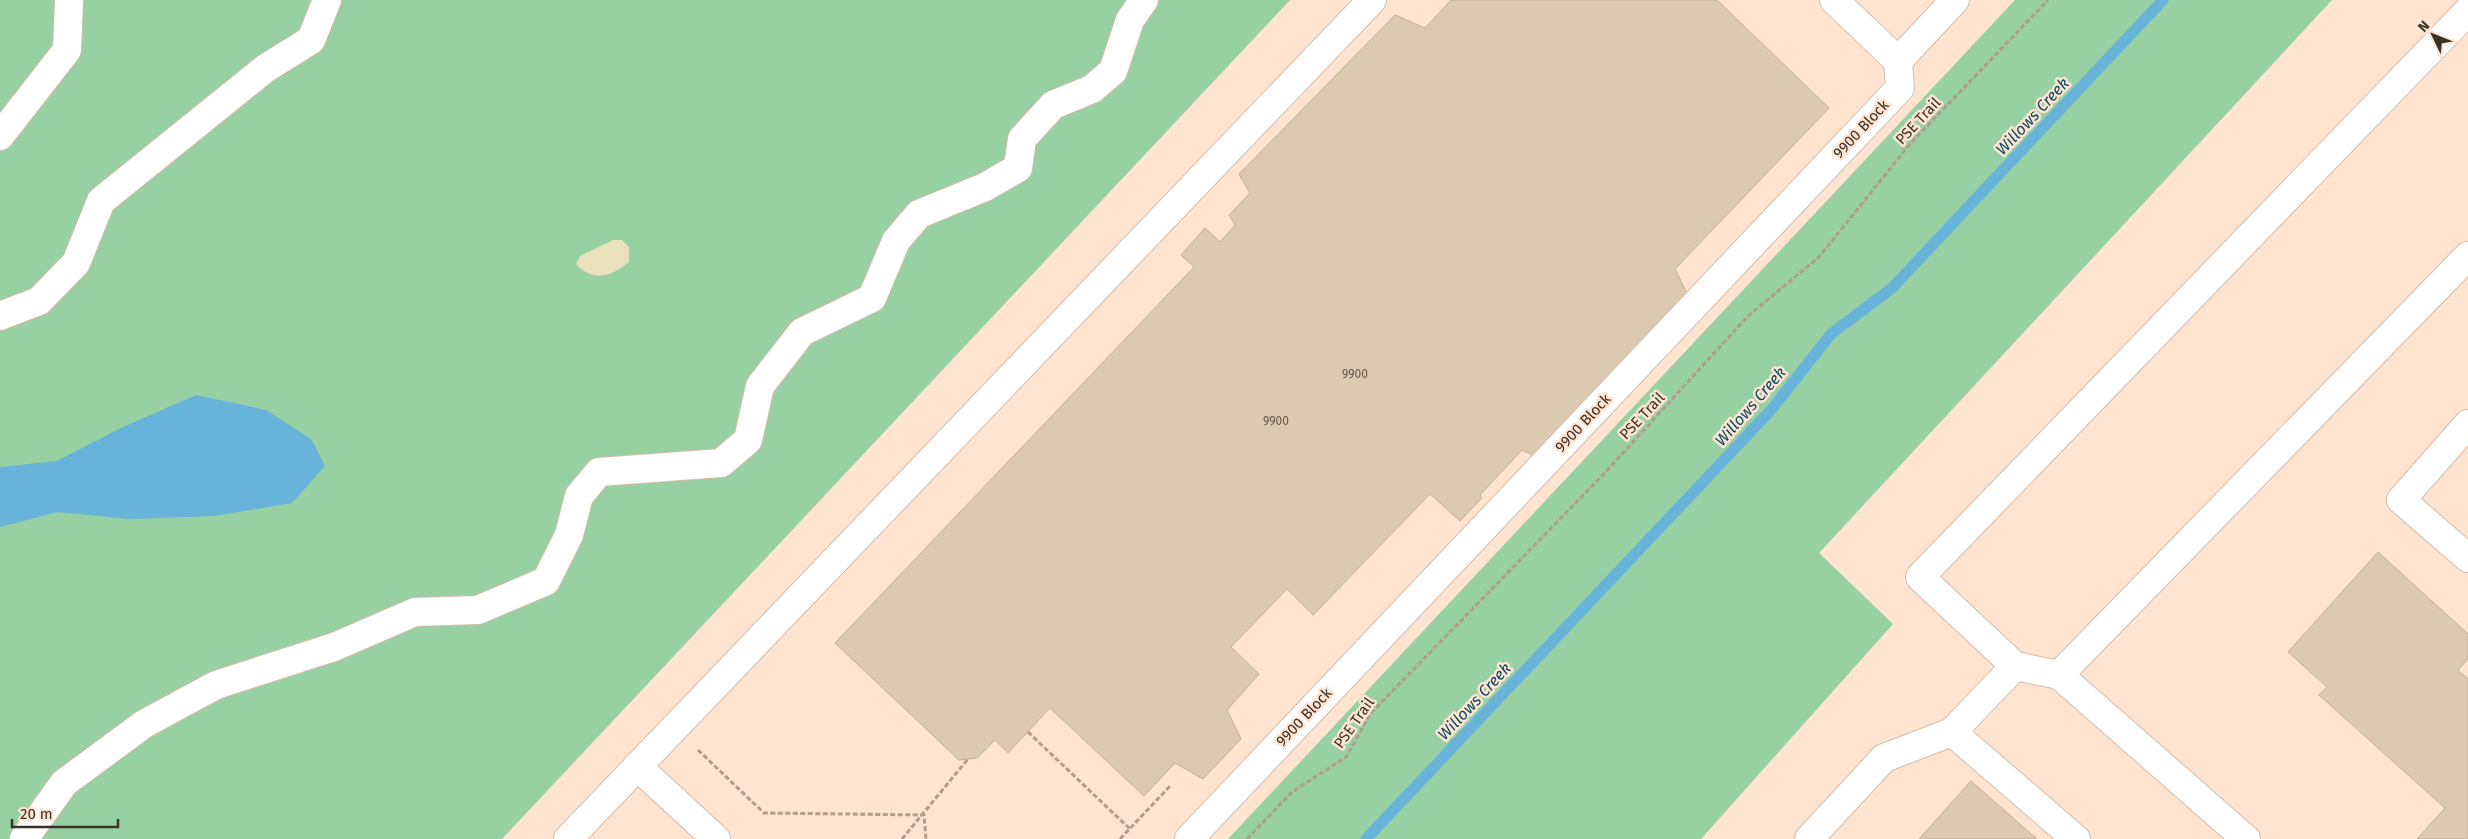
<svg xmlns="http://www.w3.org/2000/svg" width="2468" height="839" font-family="'Fira Sans',sans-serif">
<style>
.green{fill:#97d0a3}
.sand{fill:#eae0bb}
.water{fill:#67b3da}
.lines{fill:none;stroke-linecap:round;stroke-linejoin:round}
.stream{stroke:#67b3da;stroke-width:11}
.building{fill:#dcc9b2;stroke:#c0ae97}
.minor-casing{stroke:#d4bca9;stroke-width:30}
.path{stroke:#b09d8e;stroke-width:3;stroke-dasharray:5 2.5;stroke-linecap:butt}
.minor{stroke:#fff;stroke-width:28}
.labels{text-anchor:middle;stroke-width:5;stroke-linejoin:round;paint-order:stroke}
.number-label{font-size:12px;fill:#62574b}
.street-label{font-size:15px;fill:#3a3129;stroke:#fee4d1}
.water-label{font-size:16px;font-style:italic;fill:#074863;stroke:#fee4d1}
</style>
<rect width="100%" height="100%" fill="#fee4d1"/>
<g class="green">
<polygon points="0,0 1290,0 502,839 0,839"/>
<polygon points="2015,0 2332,0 1819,553 1893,624 1701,839 1228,839"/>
</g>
<path class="sand" d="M613 240H622L629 247V262C612 276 593 283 576 264L580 256Z"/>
<polygon class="water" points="196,395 266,410 311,439 325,466 292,503 215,516 129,519 58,512 0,527 0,467 57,461 121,428"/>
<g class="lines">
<polyline class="stream" points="1366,839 1771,410 1831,334 1892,288 2163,0"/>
</g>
<g class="building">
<polygon points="1451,0 1717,0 1829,108 1675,269 1690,299 1539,458 1522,450 1480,495 1482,498 1460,521 1430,494 1313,615 1287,589 1231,647 1259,674 1227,710 1241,739 1203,779 1175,763 1144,796 1050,708 1008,753 995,740 977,758 959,760 835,643 1194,267 1181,255 1205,228 1220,242 1235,225 1229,215 1250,193 1239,174 1395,15 1425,28"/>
<polygon points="2378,552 2468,634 2468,659 2458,670 2468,679 2468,839 2417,839 2445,808 2319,695 2327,687 2288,652"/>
<polygon points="1971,781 2037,839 1919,839"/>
</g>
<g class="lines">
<g class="minor-casing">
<g id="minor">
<polyline points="1834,0 1898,61"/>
<polyline points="0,136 67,50 69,0"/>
<polyline points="0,316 39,301 76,263 101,201 266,68 311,40 327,0"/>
<polyline points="2468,424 2401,500 2468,558"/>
<polyline points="2015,666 2059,675"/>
<polyline points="1952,732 2076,839"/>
<polyline points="637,766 716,839"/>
<polyline points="24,839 64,783 144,724 216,685 334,647 415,612 478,610 546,581 569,535 579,496 599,472 721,463 748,440 760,386 802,332 872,298 896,241 919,214 985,187 1018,168 1022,139 1053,105 1092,89 1113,71 1130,20 1144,0"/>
<polyline points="568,839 1372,0"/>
<polyline points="1189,839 1900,88 1898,61 1955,0"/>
<polyline points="1809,839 1884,758 1952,732 2015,666 1920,577 2468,11"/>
<polyline points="2246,839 2059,675 2468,256"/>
</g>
</g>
<g class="path">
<polyline points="1028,732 1130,829"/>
<polyline points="698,750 764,813 924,815 926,839"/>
<polyline points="902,839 968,759"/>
<polyline points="1120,839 1171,785"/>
<polyline points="1247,839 1292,792 1346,757 1371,713 1601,477 1748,316 1819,257 1910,144 2048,0"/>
</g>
<use href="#minor" class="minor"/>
</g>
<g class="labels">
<g class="number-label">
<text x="1355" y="378">9900</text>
<text x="1276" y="425">9900</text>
</g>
<g class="street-label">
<text transform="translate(1918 121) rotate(-47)" y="5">PSE Trail</text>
<text transform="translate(1861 129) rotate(-47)" y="5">9900 Block</text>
<text transform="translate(1642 416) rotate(-47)" y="5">PSE Trail</text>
<text transform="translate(1583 423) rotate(-47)" y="5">9900 Block</text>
<text transform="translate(1304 717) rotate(-47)" y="5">9900 Block</text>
<text transform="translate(1354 723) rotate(-55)" y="5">PSE Trail</text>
</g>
<g class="water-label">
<text transform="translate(2032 116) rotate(-47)" y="6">Willows Creek</text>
<text transform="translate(1750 406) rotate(-49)" y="6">Willows Creek</text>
<text transform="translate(1474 701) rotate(-47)" y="6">Willows Creek</text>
</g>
</g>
<g transform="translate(2433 35) rotate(313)" stroke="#fee4d1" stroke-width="4" paint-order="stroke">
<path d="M0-4L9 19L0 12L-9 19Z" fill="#3a3129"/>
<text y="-8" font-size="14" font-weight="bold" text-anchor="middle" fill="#3a3129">N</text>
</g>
<path d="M12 819v8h106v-8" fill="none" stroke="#3a3129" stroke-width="2.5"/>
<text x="20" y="819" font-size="15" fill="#3a3129" stroke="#fee4d1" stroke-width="4" paint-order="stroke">20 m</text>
</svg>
